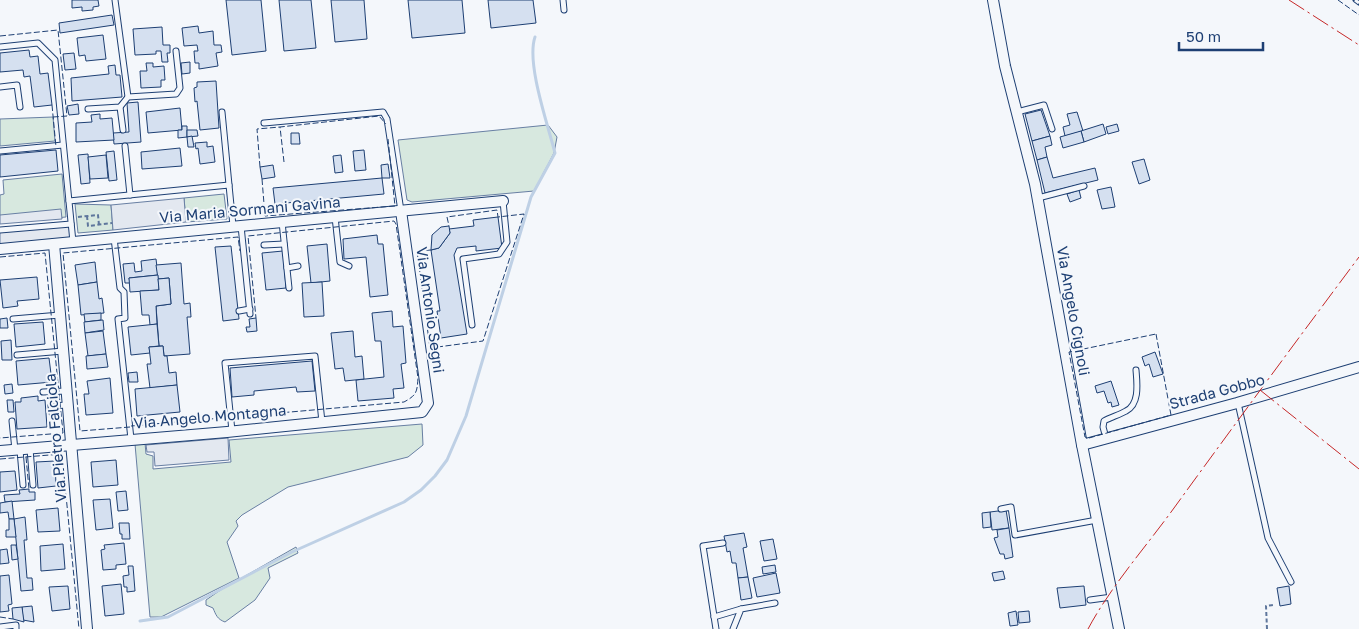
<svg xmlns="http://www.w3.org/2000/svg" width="1359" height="629" font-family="'Golos Text',sans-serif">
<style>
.green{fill:#d7e8df;stroke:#687fa3}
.parking{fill:#e3e8f0;stroke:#687fa3}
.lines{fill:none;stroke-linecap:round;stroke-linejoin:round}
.stream{stroke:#bed0e5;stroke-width:3}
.building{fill:#d5e0f0;stroke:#1d3f73}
.service-casing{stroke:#1d3f73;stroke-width:7}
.minor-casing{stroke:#1d3f73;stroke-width:12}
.path{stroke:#5e769c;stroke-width:2;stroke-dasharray:4 2.5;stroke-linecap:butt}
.service{stroke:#f4f7fb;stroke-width:5}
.minor{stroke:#f4f7fb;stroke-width:10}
.rail-casing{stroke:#1d3f73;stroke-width:5}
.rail{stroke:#f4f7fb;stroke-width:3;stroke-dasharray:9;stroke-linecap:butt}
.fence{stroke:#1d3f73;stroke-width:1;stroke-dasharray:6 2.5;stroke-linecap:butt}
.power{stroke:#c62828;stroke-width:1;stroke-dasharray:18 4 2.5 4;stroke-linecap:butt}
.labels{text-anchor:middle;stroke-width:4;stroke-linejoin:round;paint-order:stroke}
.street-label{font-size:15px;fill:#1d3f73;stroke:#f4f7fb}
</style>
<rect width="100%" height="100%" fill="#f4f7fb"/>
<g class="green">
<polygon points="53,117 55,141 0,146 0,119"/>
<polygon points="548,125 557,137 554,153 534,191 412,202 407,200 398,140"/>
<polygon points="62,174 66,217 0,223 0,195 4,194 3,180"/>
<polygon points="224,194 227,219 186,222 184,198"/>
<polygon points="75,204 111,205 113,230 78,233"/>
<polygon points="422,424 423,445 408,457 288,487 242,515 236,521 238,526 227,542 239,578 161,617 150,617 135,444 145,443 146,454 153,456 153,469 231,462 229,440"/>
<path d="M296 547 298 553 268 568 270 578 255 600 225 622C217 619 216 615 213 608L206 605V600L219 591Z"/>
</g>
<g class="parking">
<polygon points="184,198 186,222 113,230 111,205"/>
<polygon points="61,209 62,219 0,224 0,215"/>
<polygon points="71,224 73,242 0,249 0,230"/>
<polygon points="228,438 229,460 155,466 154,452 147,452 146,445"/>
</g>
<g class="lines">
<path class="stream" d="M140 621 168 617 292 552 404 502 421 490 435 476 447 460 466 416 531 197 555 153C548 125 526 63 535 37"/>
</g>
<g class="building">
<polygon points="72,0 98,0 99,6 93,7 93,10 82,11 82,7 72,8"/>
<polygon points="226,0 261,0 266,51 232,55"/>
<polygon points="279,0 311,0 316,48 284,51"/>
<polygon points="331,0 364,0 367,39 335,42"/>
<polygon points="408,0 462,0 465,33 412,38"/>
<polygon points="488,0 533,0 536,23 491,28"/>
<polygon points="112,15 114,25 60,33 59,23"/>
<polygon points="198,26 199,33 213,31 214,45 221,45 222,52 216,53 218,66 199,69 199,63 195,63 194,51 198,51 197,45 184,46 182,28"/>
<polygon points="162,27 163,45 170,45 170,53 167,53 168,62 162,62 161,51 156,51 156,54 135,55 133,29"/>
<polygon points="103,35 106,59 86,61 85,55 79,56 77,38"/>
<polygon points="29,50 30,57 38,56 40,74 48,73 52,105 34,107 30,76 24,77 23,70 0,72 0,53"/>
<polygon points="74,53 76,69 65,70 63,54"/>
<polygon points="190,62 190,73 182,74 181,63"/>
<polygon points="146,63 153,63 153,67 164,66 165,80 161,80 161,87 141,88 140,71 147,71"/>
<polygon points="115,65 116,75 120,75 122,97 72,101 71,78 109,74 108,66"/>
<polygon points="216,81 219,128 200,130 197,101 195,102 194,88 197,87 197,82"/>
<polygon points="138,102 141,142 114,144 113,133 129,132 127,103"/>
<polygon points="78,104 79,114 69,115 67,106"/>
<polygon points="180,108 182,130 148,133 146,112"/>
<polygon points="1041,110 1050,136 1032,141 1025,114"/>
<polygon points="1077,112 1083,131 1065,136 1063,127 1070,125 1067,114"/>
<polygon points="100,114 100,119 112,118 114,140 76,142 76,123 92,122 91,115"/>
<polygon points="1103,124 1106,134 1084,142 1081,131"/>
<polygon points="1117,124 1119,131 1108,134 1106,127"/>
<polygon points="182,126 187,126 187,137 178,138 178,130 182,130"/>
<polygon points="187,130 197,130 198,136 187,137"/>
<polygon points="1081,131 1084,142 1063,148 1060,137"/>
<polygon points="291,133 299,133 300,144 291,144"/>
<polygon points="192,136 194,147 188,147 187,137"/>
<polygon points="1050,136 1052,145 1045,147 1047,157 1037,160 1032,141"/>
<polygon points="207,142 207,147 213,146 215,162 200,164 198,148 196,149 195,143"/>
<polygon points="180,148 182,166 142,169 141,152"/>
<polygon points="56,150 58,171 0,177 0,155"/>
<polygon points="364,150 366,170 355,171 353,151"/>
<polygon points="114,151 117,180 109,181 106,152"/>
<polygon points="88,154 90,183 81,184 78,155"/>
<polygon points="106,155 108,178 90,179 88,157"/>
<polygon points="341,155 343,172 335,173 333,156"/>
<polygon points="1047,157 1053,178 1095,168 1098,180 1045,193 1037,160"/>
<polygon points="1144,159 1150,180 1139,184 1132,162"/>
<polygon points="388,164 390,178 382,178 381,165"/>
<polygon points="273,165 275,177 262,179 260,167"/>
<polygon points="382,178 384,194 275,204 273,188"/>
<polygon points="1111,187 1115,207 1102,209 1097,190"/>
<polygon points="1079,190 1081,198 1070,202 1067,194"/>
<polygon points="498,217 502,248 476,251 476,246 457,248 454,255 467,334 441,338 437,311 440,311 431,250 439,248 450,233 449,229 474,226 473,220"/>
<polygon points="449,226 450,233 439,248 431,250 432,235 441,227"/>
<polygon points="377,235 378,244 383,244 388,295 370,297 366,257 344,259 343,239"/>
<polygon points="327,244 330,281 311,283 307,246"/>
<polygon points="231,246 239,319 223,321 215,247"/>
<polygon points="283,251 286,288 266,290 262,253"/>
<polygon points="156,259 158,275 129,278 130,283 125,283 123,264 134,263 135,272 142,271 141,261"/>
<polygon points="95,262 97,282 78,285 75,265"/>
<polygon points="181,263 184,304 190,303 191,317 187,317 190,354 164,356 163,346 159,346 156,306 171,304 169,278 158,279 156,265"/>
<polygon points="158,275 159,290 130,292 129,278"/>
<polygon points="37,277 39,299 17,301 18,306 3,308 0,280"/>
<polygon points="169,278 171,304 156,306 157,324 150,325 149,315 142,315 140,291 159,290 158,279"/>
<polygon points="97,282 99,299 102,298 104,313 81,315 78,285"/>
<polygon points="322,282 324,316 304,317 302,283"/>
<polygon points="392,311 393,327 403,326 406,363 401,364 404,388 393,389 394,398 358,401 356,380 384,377 381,341 375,341 372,313"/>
<polygon points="101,313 101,320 85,322 84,314"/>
<polygon points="7,318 8,328 0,328 0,319"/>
<polygon points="256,318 257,331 247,332 246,327 250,327 249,319"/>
<polygon points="103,320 104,330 85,333 84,322"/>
<polygon points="43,322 45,344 16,347 14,324"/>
<polygon points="157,324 159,346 149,347 150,353 131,355 128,327"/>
<polygon points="103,331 106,354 88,356 85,333"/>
<polygon points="353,331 355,357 362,356 364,379 345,381 343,368 335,369 331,333"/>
<polygon points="11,340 12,360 2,360 1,341"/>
<polygon points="163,346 164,356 167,356 169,373 176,372 177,385 150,388 147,364 151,364 149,347"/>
<polygon points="1155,352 1163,374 1153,377 1149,364 1145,366 1142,357"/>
<polygon points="106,354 108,367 87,369 86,356"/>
<polygon points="49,358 52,382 18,385 16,361"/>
<polygon points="312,361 315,391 297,392 296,387 254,391 254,395 232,397 230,368"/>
<polygon points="137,372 138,382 129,382 128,373"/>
<polygon points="110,378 113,413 86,415 84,394 89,394 87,381"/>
<polygon points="1111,381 1119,405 1112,407 1111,402 1108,403 1104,391 1097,393 1095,386"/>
<polygon points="12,384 13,393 5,394 4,385"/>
<polygon points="177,385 180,412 137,416 135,389"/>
<polygon points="38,396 38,401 45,400 47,427 17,429 15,402 21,402 21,398"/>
<polygon points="7,400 13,400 14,412 8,412"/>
<polygon points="116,460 118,485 93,487 91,462"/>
<polygon points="55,461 56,486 38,488 36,462"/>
<polygon points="15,471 17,490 0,492 0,472"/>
<polygon points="29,489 29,492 35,492 35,500 5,502 4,495 20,494 19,490"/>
<polygon points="126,491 128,510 118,511 116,492"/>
<polygon points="110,499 113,528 96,530 93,500"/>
<polygon points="12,501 14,519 9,519 8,512 0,513 0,503"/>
<polygon points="58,508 60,531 38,532 36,510"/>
<polygon points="1006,510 1009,528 992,530 990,512"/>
<polygon points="990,512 991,527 983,528 982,513"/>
<polygon points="25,517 27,540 24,540 27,578 32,578 33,590 21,591 14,519"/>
<polygon points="9,519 14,519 16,537 6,537 6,530 9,530"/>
<polygon points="119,523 129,523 130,539 122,539 122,534 120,534"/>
<polygon points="1009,528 1013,557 1005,559 1004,554 1000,554 994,538 998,537 997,530"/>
<polygon points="744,533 747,547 743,548 748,577 738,578 736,563 732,563 730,551 727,552 724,536"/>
<polygon points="773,539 777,559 764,561 760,541"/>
<polygon points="124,543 126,564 116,565 116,569 103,570 101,550 105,549 104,545"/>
<polygon points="63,544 65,569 41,571 40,546"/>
<polygon points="11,545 16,545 18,559 12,560"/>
<polygon points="7,549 9,563 0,564 0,550"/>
<polygon points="775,565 776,572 763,574 762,567"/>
<polygon points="128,566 133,566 135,591 127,592 127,587 124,587 123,576 129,575"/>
<polygon points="1003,571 1005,579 994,581 992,573"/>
<polygon points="776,573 780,593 757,597 753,578"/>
<polygon points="9,575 12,604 8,605 9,611 0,612 0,576"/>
<polygon points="748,577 752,598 741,600 738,578"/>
<polygon points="121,584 124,614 105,616 102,586"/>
<polygon points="68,586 70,609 52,611 49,587"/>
<polygon points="1084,586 1086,605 1060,608 1057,588"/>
<polygon points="1289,586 1291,604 1280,606 1277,588"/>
<polygon points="32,606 34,622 23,620 22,607"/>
<polygon points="22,607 24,622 13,619 12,608"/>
<polygon points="1016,611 1018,625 1010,626 1008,613"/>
<polygon points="1029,611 1030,622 1019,623 1018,612"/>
</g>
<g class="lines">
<g class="service-casing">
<g id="service">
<polyline points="115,0 128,97"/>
<polyline points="563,0 564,10"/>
<polyline points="0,47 38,43 55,60 73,242"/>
<polyline points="0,87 17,85 20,107"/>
<polyline points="120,107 123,130"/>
<polyline points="88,109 120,107 128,97 176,94 180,88 176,51"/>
<polyline points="222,112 229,185"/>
<polyline points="1017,112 1044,105 1052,129"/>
<polyline points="264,123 383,112 387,119 401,211"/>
<polyline points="125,146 130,195"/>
<polyline points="0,151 63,145"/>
<polyline points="1038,198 1084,186"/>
<polyline points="69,201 229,185 233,226"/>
<polyline points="335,217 340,262 349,266"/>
<polyline points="282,222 289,288"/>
<polyline points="241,226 250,314"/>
<polyline points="0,230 71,224"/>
<polyline points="114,238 120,288 124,292 125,318 118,319 131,439"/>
<polyline points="264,245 284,244"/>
<polyline points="287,268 298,266"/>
<polyline points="239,311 250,309"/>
<polyline points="13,319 60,315"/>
<polyline points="472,325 463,259 499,254 507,242 503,201"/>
<polyline points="17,355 63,351"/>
<polyline points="43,392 66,391"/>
<polyline points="1238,403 1268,538 1291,582"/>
<polyline points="52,413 51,406 67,405"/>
<polyline points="12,421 15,450"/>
<polyline points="232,431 225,363 315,356 322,422"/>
<path d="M1106 438 1103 427 1104 421C1111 417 1119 415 1126 411 1140 404 1137 383 1136 370"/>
<polyline points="30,449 33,485"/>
<polyline points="20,450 23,485"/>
<polyline points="1001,509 1011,507 1015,535 1097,520"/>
<polyline points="1090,600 1112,597"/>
<polyline points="714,617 741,609"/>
<polyline points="0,627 16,625 16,629"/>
<polyline points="716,629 703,546 723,543"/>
<polyline points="733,629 741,609 775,603"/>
</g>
</g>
<g class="minor-casing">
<g id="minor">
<polyline points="993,0 1005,66 1035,184 1082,445 1119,629"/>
<polyline points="54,244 87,629"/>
<polyline points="0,249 503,201"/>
<polyline points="1082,445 1237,403 1359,367"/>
<polyline points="0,451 227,432 422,412 428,403 401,211"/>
</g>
</g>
<g class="path">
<polyline points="87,216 88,226 112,223"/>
<polyline points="78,217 98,215 99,225"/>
<polyline points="1267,629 1266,606 1273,605"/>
</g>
<use href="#service" class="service"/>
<use href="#minor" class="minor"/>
<g class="rail-casing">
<polyline id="rail" points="1355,0 1359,3"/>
</g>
<use href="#rail" class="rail"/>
<g class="fence">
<polyline points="1338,0 1359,15"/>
<polyline points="0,36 58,30 67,116 53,117"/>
<polyline points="52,105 56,147"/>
<polyline points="284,162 280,127 379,116 386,124"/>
<polyline points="260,167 257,129 280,127"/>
<polyline points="262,179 265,216 395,206 388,139"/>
<polyline points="431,250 417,251 430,348 483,341 524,214 498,217 497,210 447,217 449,226"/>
<polyline points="0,257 45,253 63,433 0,438"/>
<polygon points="1156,334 1171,415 1089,438 1085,437 1069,352"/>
<path d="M131 426 404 402C417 395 417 392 418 378L396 224 394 221 248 236 256 318"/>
<polyline points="130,427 80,431 63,253 238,237 240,251"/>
<polyline points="26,457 29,489"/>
<polyline points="0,459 62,454 79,629"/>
<polyline points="0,617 13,619"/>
</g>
<g class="power">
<polyline points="1289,0 1359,45"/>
<polyline points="1260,390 1359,469"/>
<path d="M1088 629C1111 586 1145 548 1174 508 1235 424 1297 340 1359 257"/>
</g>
</g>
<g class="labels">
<g class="street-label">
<text transform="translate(250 210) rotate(-5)" y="5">Via Maria Sormani Gavina</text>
<text transform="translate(430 310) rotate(82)" y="5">Via Antonio Segni</text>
<text transform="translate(1073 311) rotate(80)" y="5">Via Angelo Cignoli</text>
<text transform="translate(1217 392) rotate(-15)" y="5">Strada Gobbo</text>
<text transform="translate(210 417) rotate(-5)" y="5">Via Angelo Montagna</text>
<text transform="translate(56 438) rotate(-95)" y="5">Via Pietro Falciola</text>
</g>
</g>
<path d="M1179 42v8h84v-8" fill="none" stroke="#1d3f73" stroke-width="2.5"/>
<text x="1186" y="42" font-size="15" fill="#1d3f73" stroke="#f4f7fb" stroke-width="4" paint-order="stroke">50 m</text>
</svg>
